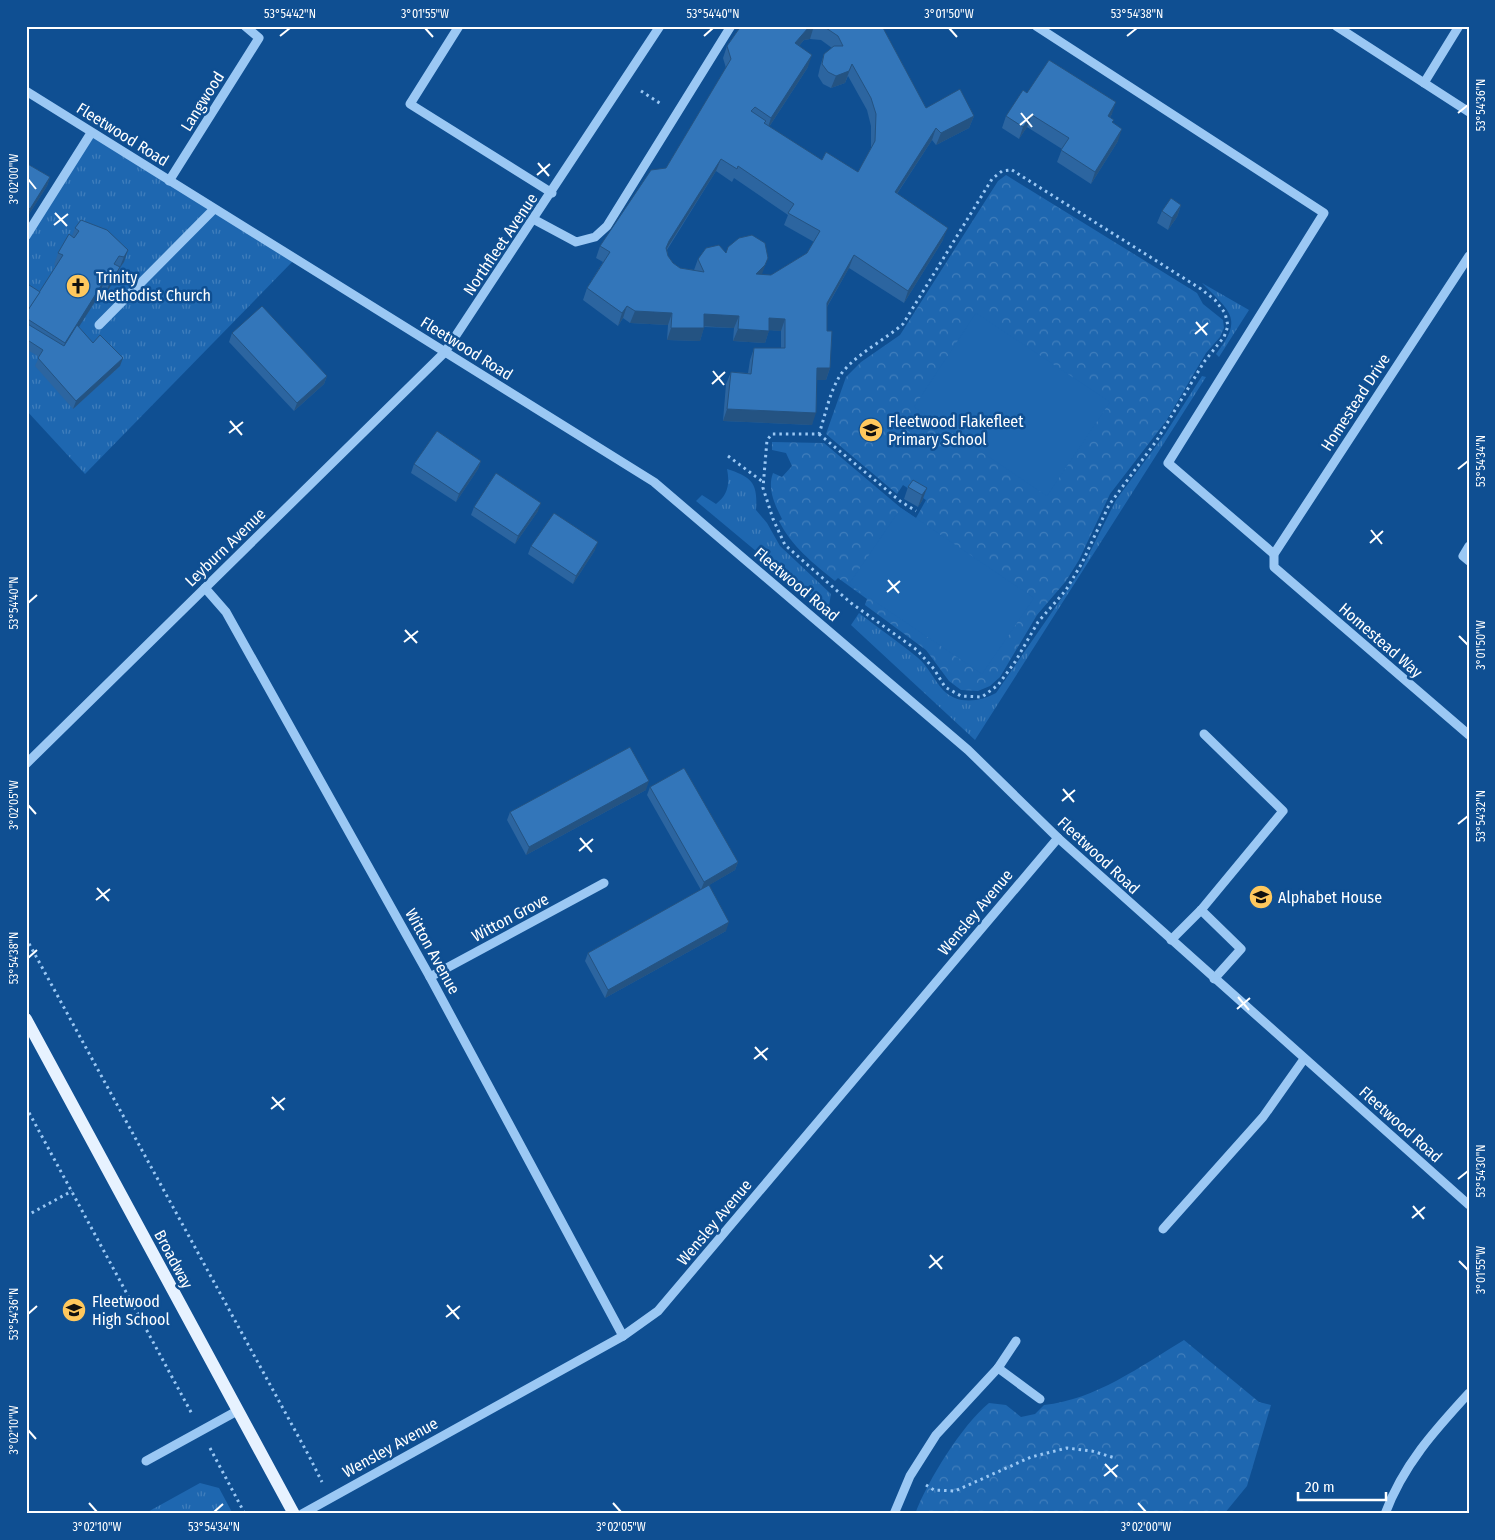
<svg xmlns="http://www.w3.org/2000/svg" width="1495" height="1540" font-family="'Fira Sans Condensed',sans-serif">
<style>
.grass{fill:url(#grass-tufts)}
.forest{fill:url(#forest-crowns)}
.garden{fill:#1e67b0}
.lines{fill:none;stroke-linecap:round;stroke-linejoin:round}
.path{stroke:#9bc8f4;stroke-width:3;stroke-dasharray:2.5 4;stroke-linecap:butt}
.minor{stroke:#9bc8f4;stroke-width:9}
.major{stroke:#e7f2ff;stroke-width:12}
.wall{fill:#2c65a0;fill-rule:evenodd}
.shaded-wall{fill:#245382}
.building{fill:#3376ba;stroke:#245382;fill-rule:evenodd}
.ticks{fill:none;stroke:#fff;stroke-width:2}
.labels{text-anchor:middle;stroke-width:5;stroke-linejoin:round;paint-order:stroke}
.street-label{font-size:16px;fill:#fff;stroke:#0f4f92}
.poi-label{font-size:16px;fill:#fff;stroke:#0f4f92;text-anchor:start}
.neatline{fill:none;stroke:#fff;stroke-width:2}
.ticks-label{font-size:12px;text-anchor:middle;fill:#fff}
</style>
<defs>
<pattern id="grass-tufts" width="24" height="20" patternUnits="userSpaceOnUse" patternTransform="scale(1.25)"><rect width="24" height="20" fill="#1e67b0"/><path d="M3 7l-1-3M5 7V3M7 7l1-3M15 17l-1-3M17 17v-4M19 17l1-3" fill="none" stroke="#407ebc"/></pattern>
<pattern id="forest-crowns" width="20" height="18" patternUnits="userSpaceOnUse" patternTransform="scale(1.25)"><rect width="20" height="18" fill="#1e67b0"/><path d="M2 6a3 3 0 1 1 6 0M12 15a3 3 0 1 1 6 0" fill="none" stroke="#407ebc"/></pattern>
</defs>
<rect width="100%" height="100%" fill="#0f4f92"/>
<g class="grass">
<polygon points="91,133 295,259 85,474 26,410 26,236"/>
<path d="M1202 283 1249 310 1219 357 1216 354C1245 318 1229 311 1202 283Z"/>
<path d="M1202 376 1206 377 975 740 851 625 859 613C878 628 899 642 917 657 929 667 933 679 943 690 957 705 980 702 996 693L1081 570 1116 500 1165 434Z"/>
<path d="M727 469C752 477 758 483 756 510L767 523 780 546 831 594 828 611 696 501 702 495 716 504C728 495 730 484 727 469Z"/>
<polygon points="200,1483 219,1488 233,1514 144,1514"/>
</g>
<g class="forest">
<path d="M1006 175 1197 293 1203 304 1223 320 1224 328 1220 337 1206 353 1166 421 1110 494 1079 560 1066 581 1037 615 1000 677 990 686 978 691 961 690 949 681 926 650 865 605 867 599 838 578 835 581C814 564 791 546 779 521L782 519C775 505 767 489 773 473L782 477 792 466 786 453 772 450V442L824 443 901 508 916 518 926 500 903 485 897 494 826 434 846 377 861 362 900 335 998 181Z"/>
<path d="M1184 1340 1259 1402 1271 1405 1247 1486 1224 1514H915C928 1480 962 1425 989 1403L1006 1405 1021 1417 1035 1414 1044 1405C1095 1400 1141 1366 1184 1340Z"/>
</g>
<g class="garden">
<polygon points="976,313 1110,402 1047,496 914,407"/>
<polygon points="901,508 1034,598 982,674 849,584"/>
</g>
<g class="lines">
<g class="path">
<polyline points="641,91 661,104"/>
<path d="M1012 170 1201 289 1215 300 1225 313 1228 326 1224 337 1204 362 1157 440 1109 505 1082 563 1066 590 1038 622 1015 662 998 685 982 697 961 696 945 687 934 669 917 650 851 603 785 545 773 519 763 488 767 440 772 434H819C825 416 829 395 838 379 849 358 885 340 903 324L992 179 1002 171Z"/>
<polyline points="819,434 900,501 916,511"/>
<polyline points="728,456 763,482"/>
<polyline points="26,938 309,1456 322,1482"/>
<polyline points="26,1107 192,1414"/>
<polyline points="26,1216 72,1191"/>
<polyline points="210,1448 245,1514"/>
<polyline points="926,1485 934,1490 955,1491 1031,1457 1067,1448 1092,1451 1115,1458"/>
</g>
<g class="minor">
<polyline points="459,26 410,104 552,193"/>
<polyline points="1036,26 1324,213 1168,463 1274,554"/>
<polyline points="1336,26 1469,112"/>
<polyline points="1424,83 1459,26"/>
<polyline points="26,91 654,482 968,750 1058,838 1469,1205"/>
<polyline points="169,181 259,38 245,26"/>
<polyline points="535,220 576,242 595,237 607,226 731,26"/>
<polyline points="26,236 91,133"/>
<polyline points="1469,256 1274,554 1274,567 1469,735"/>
<polyline points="99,325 214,209"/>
<polyline points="1469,546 1463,556 1469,561"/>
<polyline points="205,588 226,612 430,977 623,1336"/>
<polyline points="26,764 445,352 660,26"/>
<polyline points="1201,910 1241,949 1214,979"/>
<polyline points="1171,940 1201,910 1283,811 1204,734"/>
<polyline points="430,977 604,883"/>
<polyline points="1163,1229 1263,1117 1304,1059"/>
<polyline points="998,1368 1040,1399"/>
<polyline points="146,1461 237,1411"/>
<polyline points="302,1514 623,1336 658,1311 1058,838"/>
<polyline points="894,1514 910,1476 936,1435 998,1368 1016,1341"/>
<path d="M1385 1514C1403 1465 1435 1430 1469 1393"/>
</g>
<polyline class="major" points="26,1019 294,1514"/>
</g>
<g class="wall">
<path d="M741 26H882L926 108 974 116 969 128 936 145 932 140 897 194 943 240 904 303 849 268 827 307V331L830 368 826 380H817L812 425 723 421 726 384 731 372 748 373 750 360 754 348H781V331L769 330 765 343 733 341 734 328 704 327 700 341 667 340 668 325 630 323 623 318 618 326 583 300 587 288 603 262 596 258 600 246 666 168 726 68 723 58 727 46ZM810 39 821 40 832 48 824 54 820 67 818 76 823 84 831 88 845 83 848 76 867 110 871 126V148L858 172 822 160 769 127 808 67 799 46 804 40ZM716 171 732 182 734 178 788 215 784 225 814 242 807 253 771 275H762L726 253 698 259 694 270 680 268 673 263 668 256 667 250Z"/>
<polygon points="1027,93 1112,114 1110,117 1113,123 1118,141 1091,184 1057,162 1062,149 1027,127 1019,139 1002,128 1006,116"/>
<polygon points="26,163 50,177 47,186 27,217 26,217"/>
<polygon points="1181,205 1177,217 1168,230 1157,223 1162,211"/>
<polygon points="75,228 128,250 124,262 119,269 115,279 104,297 100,294 78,327 93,343 120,366 73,409 35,366 39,357 26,349 26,283 40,292 56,266 54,265 58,253 72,236"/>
<polygon points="232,333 327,376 324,384 294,411 229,342"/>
<polygon points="481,461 478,469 456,502 411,473 414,464"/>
<polygon points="908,487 927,488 922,501 918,507 904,499"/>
<polygon points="474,507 538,511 515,544 471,515"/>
<polygon points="531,546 595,550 573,584 528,554"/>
<polygon points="650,787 738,862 735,870 709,885 726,931 605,998 585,961 588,953 701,890 647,795"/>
<polygon points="646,790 526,855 507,820 510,812"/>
</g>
<g class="shaded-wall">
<polygon points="814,26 810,39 804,40 791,55 795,43 808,28"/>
<polygon points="812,55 808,67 767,130 771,118"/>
<polygon points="852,64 845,83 831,88 836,76"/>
<polygon points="1116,102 1112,114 1103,128 1108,116"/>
<polygon points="1032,115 1027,127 1019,139 1023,127"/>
<polygon points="974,116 969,128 936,145 941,133"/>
<polygon points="936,128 932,140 890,204 895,192"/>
<polygon points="1122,129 1118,141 1091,184 1095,172"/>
<polygon points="721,159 716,171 664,253 669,241"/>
<polygon points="50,177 47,186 27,217 30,209"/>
<polygon points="1181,205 1177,217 1168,230 1172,218"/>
<polygon points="948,228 943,240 904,303 908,291"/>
<polygon points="128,250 124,262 119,269 124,257"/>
<polygon points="854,255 849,268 822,315 827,303"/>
<polygon points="768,258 761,277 756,274"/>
<polygon points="120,267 115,279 104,297 109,285"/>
<polygon points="104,281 100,294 61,355 65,343"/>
<polygon points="627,306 623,318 618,326 622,313"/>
<polygon points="635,311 672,313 668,325 630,323"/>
<polygon points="704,314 739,316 734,328 699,326"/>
<polygon points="769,318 785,319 781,331 765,330"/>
<polygon points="671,328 704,328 700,341 667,340"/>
<polygon points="738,329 769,331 765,343 733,341"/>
<polygon points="123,358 120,366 73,409 76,401"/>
<polygon points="817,368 830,368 826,380 813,380"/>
<polygon points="327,376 324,384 294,411 297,403"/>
<polygon points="727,409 816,413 812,425 723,421"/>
<polygon points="481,461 478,469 456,502 459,494"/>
<polygon points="927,488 922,501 918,507 922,495"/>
<polygon points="541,503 538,511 515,544 518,536"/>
<polygon points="598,542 595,550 573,584 576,576"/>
<polygon points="649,781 646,790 526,855 529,847"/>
<polygon points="738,862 735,870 701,890 704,882"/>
<polygon points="729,922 726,931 605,998 608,990"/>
</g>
<g class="building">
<path d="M741 26H882L926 108 960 89 974 116 941 133 936 128 895 192 948 228 908 291 854 255 827 303V331H832L830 368H817L816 413 727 409 731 372 751 374 754 348H785V319L769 318V331L738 329 739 316 704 314V328H671L672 313 635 311 627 306 622 313 587 288 610 252 600 246 651 170 666 168 731 59 727 46ZM814 26 826 28 838 36 843 46H834L824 54 822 64 828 72 836 76 849 71 852 64 871 98 876 114 875 141 858 172 826 152 822 160 764 123 766 121 751 111 755 107 771 118 812 55 795 43 808 28ZM721 159 737 169 738 166 794 204 788 213 820 231 807 253 771 275 756 274 765 265 768 258 765 243 752 235 739 238 728 247 726 253 719 245 706 248 698 259 704 272 680 268 673 263 668 256 666 248 669 241Z"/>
<polygon points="1049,60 1116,102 1108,116 1114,120 1112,122 1122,129 1095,172 1061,150 1069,138 1032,115 1023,127 1006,116 1023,90 1027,93"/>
<polygon points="26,163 50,177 30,209 26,207"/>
<polygon points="1171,198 1181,205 1172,218 1162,211"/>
<polygon points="81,220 107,230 128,250 124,257 119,256 114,264 120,267 109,285 104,281 65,343 26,318 26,313 63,255 58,253 69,234 74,238 79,231 75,228"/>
<polygon points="26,283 40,292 26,313"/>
<polygon points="262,306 327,376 297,403 232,333"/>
<polygon points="26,323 64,346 77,325 93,343 100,335 123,358 76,401 38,358 43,350 26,339"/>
<polygon points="437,431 481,461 459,494 414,464"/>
<polygon points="496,473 541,503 518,536 474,507"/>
<polygon points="913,480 927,488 922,495 908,487"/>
<polygon points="554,513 598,542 576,576 531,546"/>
<polygon points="630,747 649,781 529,847 510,812"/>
<polygon points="684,768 738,862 704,882 650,787"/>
<polygon points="709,885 729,922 608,990 588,953"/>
</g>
<path class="ticks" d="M425 28 433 37M949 28 957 37M280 36 290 28M704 36 713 28M1127 36 1137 28M1021 113 1032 127M1458 113 1468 105M1020 125 1033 114M538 163 549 176M537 175 550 164M28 179 36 189M55 213 67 226M54 225 68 214M1196 322 1207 335M1195 334 1208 323M713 371 724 385M712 384 725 372M230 421 242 435M229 433 243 422M1458 469 1468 461M1371 530 1382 544M1370 543 1383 531M888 580 899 593M887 592 900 581M28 603 37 595M405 630 417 643M1459 636 1468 645M404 642 418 631M1063 789 1074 802M1062 801 1075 790M28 805 36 814M1458 824 1468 816M580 838 592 852M579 851 593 839M97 888 109 901M96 900 110 889M28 958 37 950M1238 997 1249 1010M1237 1009 1250 998M755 1047 767 1060M754 1059 768 1048M272 1097 284 1110M271 1109 285 1098M1458 1179 1468 1171M1413 1206 1424 1219M1412 1218 1425 1207M930 1255 942 1269M1459 1261 1468 1270M929 1268 943 1256M447 1305 459 1319M28 1314 37 1306M446 1317 460 1306M28 1430 36 1439M1105 1464 1117 1477M1104 1476 1118 1465M89 1503 97 1512M613 1503 621 1512M1138 1503 1146 1512M214 1512 223 1504"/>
<defs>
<g id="church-disc" transform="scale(1.25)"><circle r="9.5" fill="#ffc85d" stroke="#0f4f92"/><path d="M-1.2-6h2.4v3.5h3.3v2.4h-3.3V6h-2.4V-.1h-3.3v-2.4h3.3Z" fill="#111"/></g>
<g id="school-disc" transform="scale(1.25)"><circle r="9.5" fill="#ffc85d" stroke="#0f4f92"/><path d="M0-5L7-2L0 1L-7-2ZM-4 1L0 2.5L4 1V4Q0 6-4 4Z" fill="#111"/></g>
</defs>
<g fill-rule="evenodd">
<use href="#church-disc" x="78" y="286"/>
<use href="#school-disc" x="871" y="430"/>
<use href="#school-disc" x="1261" y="897"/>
<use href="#school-disc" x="74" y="1310"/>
</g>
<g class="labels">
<g class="street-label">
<text transform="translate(202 101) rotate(-58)" y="6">Langwood</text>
<text transform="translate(123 134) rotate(32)" y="6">Fleetwood Road</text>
<text transform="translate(500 244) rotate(-56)" y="6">Northfleet Avenue</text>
<text transform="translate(467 348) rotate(32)" y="6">Fleetwood Road</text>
<text transform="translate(1355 402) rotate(-57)" y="6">Homestead Drive</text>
<text transform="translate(225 547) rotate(-44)" y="6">Leyburn Avenue</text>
<text transform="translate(797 584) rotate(40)" y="6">Fleetwood Road</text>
<text transform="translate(1381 640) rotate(41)" y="6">Homestead Way</text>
<text transform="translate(1099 855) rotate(43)" y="6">Fleetwood Road</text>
<text transform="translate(975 912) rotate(-50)" y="6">Wensley Avenue</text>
<text transform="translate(510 917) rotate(-28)" y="6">Witton Grove</text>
<text transform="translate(433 951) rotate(61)" y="6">Witton Avenue</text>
<text transform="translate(1401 1124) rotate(42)" y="6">Fleetwood Road</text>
<text transform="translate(714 1222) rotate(-50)" y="6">Wensley Avenue</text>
<text transform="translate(174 1259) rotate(62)" y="6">Broadway</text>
<text transform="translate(390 1447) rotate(-29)" y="6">Wensley Avenue</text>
</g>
<g class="poi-label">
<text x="96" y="283">Trinity<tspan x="96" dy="18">Methodist Church</tspan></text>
<text x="888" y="427">Fleetwood Flakefleet<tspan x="888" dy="18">Primary School</tspan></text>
<text x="1278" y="903">Alphabet House</text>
<text x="92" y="1307">Fleetwood<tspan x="92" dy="18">High School</tspan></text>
</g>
</g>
<rect width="1495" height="1540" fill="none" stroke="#0f4f92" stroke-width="55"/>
<path d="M1298 1492v8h88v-8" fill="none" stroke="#ffffff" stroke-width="2.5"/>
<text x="1305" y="1492" font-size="15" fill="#ffffff" stroke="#0f4f92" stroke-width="4" paint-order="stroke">20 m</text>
<rect x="28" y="28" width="1440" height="1484" class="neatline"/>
<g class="ticks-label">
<text x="290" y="18">53°54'42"N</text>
<text x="425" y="18">3°01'55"W</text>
<text x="713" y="18">53°54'40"N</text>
<text x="949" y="18">3°01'50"W</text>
<text x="1137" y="18">53°54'38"N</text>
<text transform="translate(1481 105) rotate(-90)" y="4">53°54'36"N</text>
<text transform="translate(14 179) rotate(-90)" y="4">3°02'00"W</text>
<text transform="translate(1481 461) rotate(-90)" y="4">53°54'34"N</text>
<text transform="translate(14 603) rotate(-90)" y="4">53°54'40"N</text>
<text transform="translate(1481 645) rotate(-90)" y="4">3°01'50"W</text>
<text transform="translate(14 805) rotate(-90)" y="4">3°02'05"W</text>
<text transform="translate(1481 816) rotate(-90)" y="4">53°54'32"N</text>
<text transform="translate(14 958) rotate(-90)" y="4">53°54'38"N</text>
<text transform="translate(1481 1171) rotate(-90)" y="4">53°54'30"N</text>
<text transform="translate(1481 1270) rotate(-90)" y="4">3°01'55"W</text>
<text transform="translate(14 1314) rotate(-90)" y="4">53°54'36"N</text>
<text transform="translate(14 1430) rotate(-90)" y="4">3°02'10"W</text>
<text x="97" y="1531">3°02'10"W</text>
<text x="214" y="1531">53°54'34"N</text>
<text x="621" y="1531">3°02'05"W</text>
<text x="1146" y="1531">3°02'00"W</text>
</g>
</svg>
